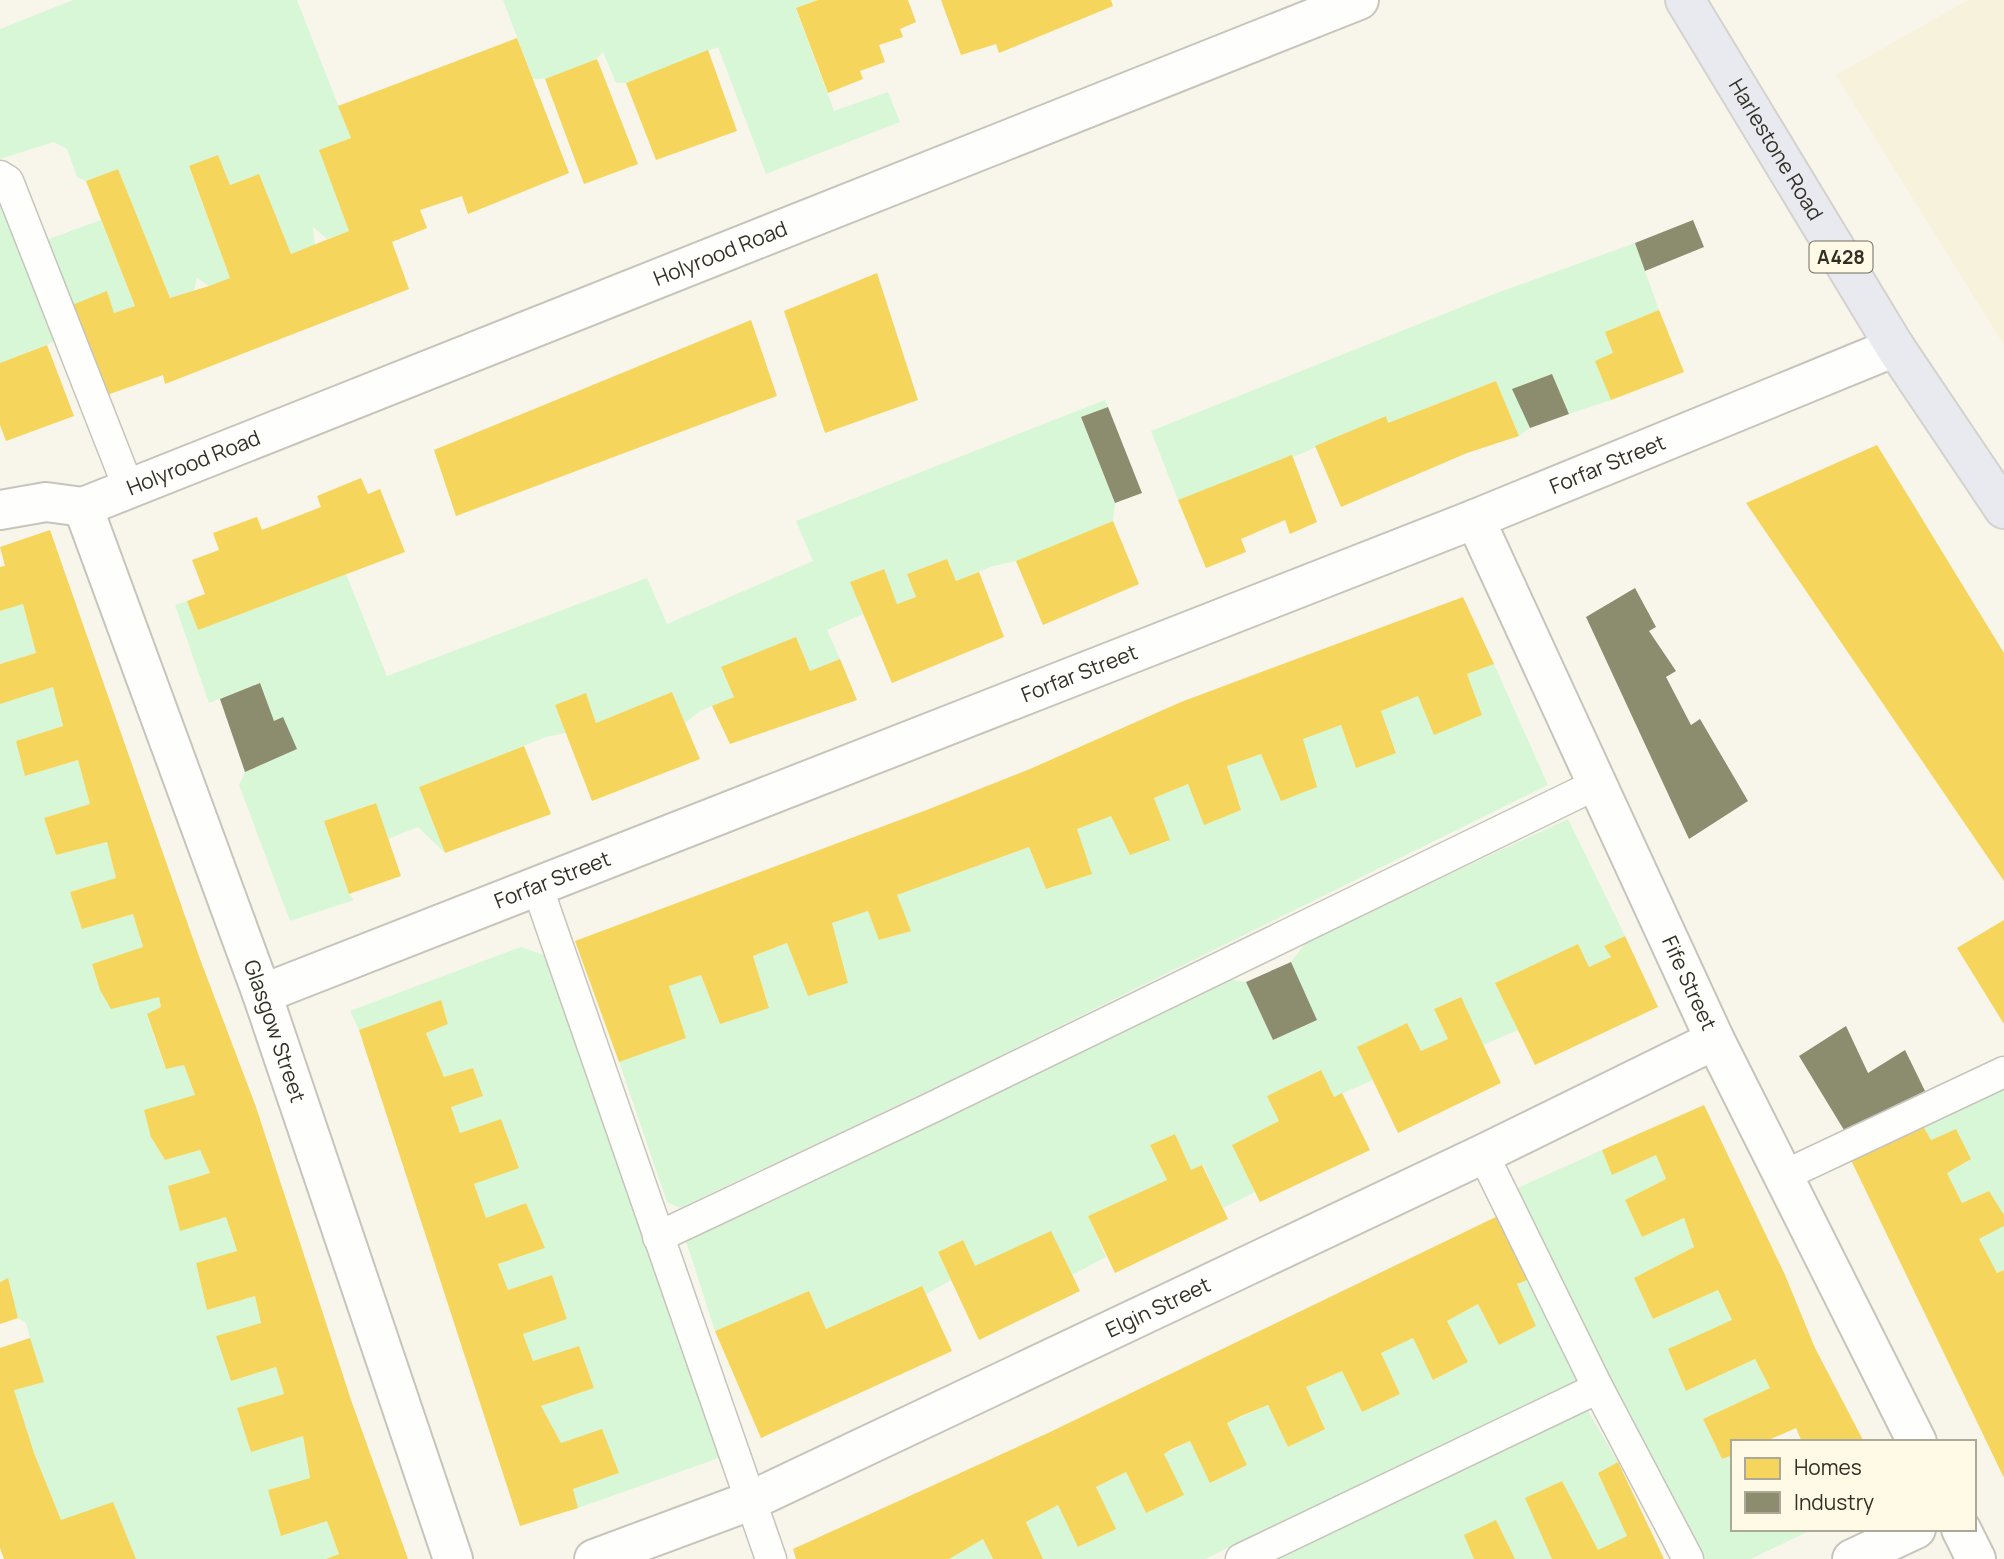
<svg xmlns="http://www.w3.org/2000/svg" width="2004" height="1559" font-family="Manrope,sans-serif">
<style>
.built{fill:#f7f2db}
.green{fill:#d7f7d7}
.homes{fill:#f6d55c}
.industry{fill:#8c8c6e}
.lines{fill:none;stroke-linecap:round;stroke-linejoin:round}
.service-casing{stroke:#c6c4bb;stroke-width:33}
.minor-casing{stroke:#c6c4bb;stroke-width:42}
.primary-casing{stroke:#d4d2cc;stroke-width:42}
.service{stroke:#fefefc;stroke-width:30}
.minor{stroke:#fefefc;stroke-width:38}
.primary{stroke:#e9e9f0;stroke-width:38}
.labels{text-anchor:middle;stroke-width:7;stroke-linejoin:round;paint-order:stroke}
.shield{fill:#fefae5;stroke:#6f6d5f;stroke-width:2}
.shield-label{font-size:19px;font-weight:bold;fill:#323026}
.street-label{font-size:21px;fill:#323026;stroke:#fefae5}
</style>
<rect width="100%" height="100%" fill="#f8f6eb"/>
<polygon class="built" points="1968,0 2004,0 2004,345 1836,75"/>
<g class="green">
<polygon points="73,0 297,0 351,138 320,150 349,231 327,239 313,227 315,245 291,254 259,174 230,185 218,155 189,167 230,278 209,286 197,278 194,291 170,298 118,169 86,181 77,177 67,149 54,142 0,159 0,29"/>
<path d="M503 0H818L796 9 834 111 888 92 900 122 766 174 718 47 626 83H616L603 52C590 68 553 80 533 79Z"/>
<polygon points="0,199 56,341 0,363"/>
<polygon points="101,220 135,306 114,313 72,305 46,240"/>
<polygon points="1635,243 1659,310 1606,332 1613,353 1611,400 1569,414 1552,374 1513,389 1530,428 1519,436 1496,381 1388,423 1385,416 1303,453 1178,500 1151,431 1494,294"/>
<polygon points="1105,400 1108,407 1081,417 1115,503 1113,521 1016,561 993,566 956,581 947,559 907,574 916,597 897,604 883,569 851,582 863,614 827,630 840,659 810,671 796,637 721,668 734,697 700,711 685,723 672,692 596,723 586,694 555,705 566,733 546,737 419,787 445,853 418,827 388,839 375,803 324,821 349,894 354,900 290,921 239,785 245,772 297,749 274,721 260,683 209,703 175,605 187,601 198,629 346,574 387,676 647,578 667,624 813,561 796,521"/>
<polygon points="23,604 36,653 0,664 0,611"/>
<polygon points="1494,664 1548,785 961,1075 680,1208 667,1202 619,1062 686,1038 669,986 701,975 720,1024 769,1007 753,956 787,943 808,996 848,983 832,923 868,911 880,940 910,931 897,895 1029,847 1046,889 1091,874 1077,829 1111,816 1130,854 1169,841 1154,798 1188,784 1204,824 1241,810 1227,766 1261,754 1281,800 1303,739 1341,725 1356,768 1396,752 1381,711 1418,696 1434,734 1482,715 1467,674"/>
<polygon points="53,687 63,726 16,741 26,776 78,760 90,804 44,819 56,855 107,842 116,878 70,892 82,929 133,914 143,947 92,964 100,990 159,997 161,1007 147,1015 165,1068 184,1065 195,1095 151,1137 165,1160 200,1150 210,1173 168,1186 180,1230 226,1217 237,1251 196,1263 207,1310 255,1296 261,1323 217,1336 231,1381 276,1367 284,1394 238,1408 251,1452 303,1436 310,1478 268,1490 282,1536 327,1521 339,1554 325,1559 136,1559 61,1520 34,1453 14,1390 30,1338 26,1323 18,1318 8,1279 0,1281 0,702"/>
<polygon points="1568,819 1625,936 1604,946 1611,957 1589,967 1578,944 1495,983 1518,1030 1483,1045 1460,997 1434,1009 1448,1039 1421,1051 1407,1023 1358,1047 1373,1080 1334,1097 1320,1070 1267,1096 1279,1121 1232,1145 1255,1192 1223,1208 1203,1165 1191,1170 1175,1134 1150,1145 1167,1180 1088,1216 1106,1257 1072,1275 975,1266 962,1240 938,1252 951,1280 925,1295 921,1286 826,1329 809,1291 715,1331 686,1241 1226,979 1246,982 1273,1040 1317,1020 1291,962 1308,940"/>
<polygon points="521,947 547,956 719,1458 578,1508 573,1489 618,1473 602,1430 561,1443 541,1406 594,1388 579,1346 533,1361 523,1334 567,1319 552,1275 508,1290 498,1264 545,1248 526,1203 486,1218 474,1184 519,1167 501,1119 460,1133 451,1107 483,1096 473,1068 444,1077 426,1033 448,1024 441,1000 359,1030 350,1011"/>
<polygon points="2004,1085 2004,1215 1989,1191 1962,1203 1947,1173 1971,1159 1956,1129 1931,1140 1923,1126"/>
<polygon points="1602,1150 1612,1175 1656,1155 1666,1179 1625,1200 1642,1237 1684,1218 1694,1247 1634,1278 1654,1319 1718,1290 1732,1320 1687,1391 1755,1359 1770,1388 1703,1419 1722,1459 1733,1455 1733,1529 1813,1529 1751,1559 1691,1559 1513,1190"/>
<polygon points="2004,1226 2004,1270 1997,1273 1979,1239"/>
<polygon points="1532,1278 1577,1382 1302,1517 1258,1533 1205,1559 1043,1559 1026,1522 1058,1505 1079,1547 1115,1529 1096,1487 1126,1472 1146,1513 1183,1495 1164,1454 1190,1441 1211,1483 1247,1465 1227,1423 1268,1405 1288,1447 1325,1428 1306,1387 1342,1371 1362,1412 1400,1394 1381,1353 1413,1338 1434,1380 1468,1362 1447,1321 1478,1304 1499,1345 1536,1326 1517,1284"/>
<polygon points="1584,1404 1618,1462 1598,1473 1627,1536 1598,1550 1561,1481 1526,1498 1552,1559 1515,1559 1496,1520 1474,1559 1256,1559"/>
<polygon points="983,1539 993,1559 949,1559 948,1557"/>
</g>
<g class="homes">
<polygon points="818,0 908,0 916,22 900,29 903,37 879,45 885,62 860,71 863,79 828,93 796,8"/>
<polygon points="941,0 1111,0 1113,6 999,53 996,44 961,55"/>
<polygon points="517,38 569,173 468,214 462,196 420,210 427,228 392,242 409,289 165,384 163,375 107,395 72,305 107,291 114,313 135,306 86,181 118,169 170,298 209,286 230,278 189,166 218,155 230,185 259,174 291,254 321,242 349,231 319,150 351,138 338,106"/>
<polygon points="708,50 737,131 656,160 626,83"/>
<polygon points="597,59 638,164 584,184 545,79"/>
<polygon points="877,273 918,400 825,433 784,311"/>
<polygon points="1659,310 1684,372 1611,400 1595,361 1613,353 1605,332"/>
<polygon points="751,320 777,396 456,516 434,450"/>
<polygon points="47,345 74,416 6,441 0,425 0,363"/>
<polygon points="1496,381 1519,436 1467,453 1341,507 1315,446 1386,416 1388,423"/>
<polygon points="1877,445 2004,653 2004,881 1746,503"/>
<polygon points="1292,455 1317,522 1290,534 1285,520 1241,539 1246,552 1206,568 1178,500"/>
<polygon points="361,478 368,494 380,489 405,552 198,630 187,601 205,594 192,560 219,550 213,533 257,517 262,530 321,507 317,496"/>
<polygon points="1113,521 1139,584 1043,625 1016,561"/>
<polygon points="50,530 200,959 256,1107 351,1400 408,1559 326,1559 339,1554 327,1521 281,1536 268,1490 310,1478 303,1436 251,1452 237,1408 284,1394 276,1367 231,1381 216,1336 261,1323 255,1296 207,1310 196,1263 237,1251 232,1235 226,1217 180,1231 168,1186 210,1173 200,1150 165,1160 151,1137 144,1110 195,1095 184,1065 166,1069 147,1014 161,1007 159,997 111,1009 100,990 92,964 143,947 133,914 82,929 70,892 116,878 107,842 56,855 44,818 90,804 78,760 25,776 16,741 63,726 53,687 0,704 0,664 36,653 23,604 0,611 0,567 5,566 0,547"/>
<polygon points="947,559 956,581 979,572 1004,637 892,683 850,582 884,569 897,604 916,597 907,574"/>
<polygon points="1463,597 1494,664 1467,674 1482,715 1434,735 1418,696 1381,711 1396,753 1356,768 1341,725 1303,739 1317,787 1281,801 1261,754 1227,766 1241,810 1204,825 1188,784 1154,798 1170,840 1130,855 1111,816 1077,829 1092,874 1046,889 1029,847 897,895 911,931 879,940 868,911 832,923 848,983 808,996 787,943 753,956 769,1008 720,1024 701,975 669,986 686,1038 619,1062 575,941 924,811 1030,769 1181,702"/>
<polygon points="796,637 810,671 840,659 857,700 730,744 712,706 734,697 721,667"/>
<polygon points="672,692 700,759 592,801 555,705 586,693 596,723"/>
<polygon points="524,746 551,814 445,853 419,787"/>
<polygon points="376,803 401,876 349,894 324,821"/>
<polygon points="2004,920 2004,1024 1957,948"/>
<polygon points="1625,936 1658,1007 1535,1065 1495,983 1578,944 1589,967 1611,957 1604,946"/>
<polygon points="1461,997 1501,1083 1398,1133 1357,1047 1407,1023 1421,1051 1448,1039 1434,1009"/>
<polygon points="441,1000 448,1024 426,1033 444,1077 473,1068 483,1096 451,1107 460,1133 501,1119 519,1168 474,1184 486,1218 526,1203 545,1248 498,1264 508,1290 552,1275 567,1319 523,1334 533,1361 579,1346 594,1388 541,1406 561,1443 602,1429 619,1473 573,1489 578,1508 520,1526 359,1030"/>
<polygon points="1321,1070 1334,1097 1342,1093 1370,1150 1260,1202 1232,1145 1279,1121 1267,1096"/>
<polygon points="1704,1105 1785,1275 1815,1348 1864,1442 1802,1442 1796,1428 1764,1442 1733,1442 1733,1455 1722,1459 1703,1419 1770,1388 1755,1359 1686,1391 1668,1349 1732,1320 1718,1290 1653,1319 1634,1278 1694,1247 1684,1218 1642,1237 1625,1200 1666,1179 1656,1155 1612,1175 1602,1150"/>
<polygon points="1923,1126 1931,1140 1956,1129 1971,1159 1947,1173 1962,1203 1989,1191 2004,1215 2004,1226 1979,1239 1997,1273 2004,1270 2004,1478 1850,1158"/>
<polygon points="1175,1134 1191,1170 1202,1165 1228,1219 1115,1273 1088,1216 1167,1180 1150,1145"/>
<polygon points="1504,1213 1532,1278 1517,1284 1536,1326 1499,1345 1478,1304 1447,1321 1468,1362 1433,1380 1413,1338 1381,1353 1400,1394 1362,1412 1342,1371 1306,1387 1325,1429 1288,1447 1268,1405 1241,1416 1227,1423 1247,1465 1210,1483 1190,1441 1172,1449 1164,1454 1184,1495 1146,1513 1126,1472 1096,1487 1116,1529 1078,1547 1058,1505 1026,1522 1043,1559 993,1559 983,1539 949,1559 796,1559 793,1549 1048,1433"/>
<polygon points="1051,1231 1080,1291 979,1340 938,1252 963,1240 975,1266"/>
<polygon points="8,1278 18,1318 0,1324 0,1282"/>
<polygon points="922,1286 952,1351 761,1438 715,1331 809,1291 826,1329"/>
<polygon points="30,1338 44,1382 14,1390 34,1453 61,1520 113,1502 136,1559 4,1559 0,1548 0,1348"/>
<polygon points="1618,1462 1664,1559 1552,1559 1525,1498 1562,1481 1598,1550 1627,1536 1598,1473"/>
<polygon points="1496,1520 1515,1559 1474,1559 1464,1535"/>
</g>
<g class="industry">
<polygon points="1693,220 1704,247 1645,271 1635,243"/>
<polygon points="1552,374 1569,414 1530,428 1512,389"/>
<polygon points="1108,407 1142,493 1115,503 1081,417"/>
<polygon points="1635,588 1656,627 1649,631 1676,671 1666,677 1691,725 1700,719 1748,801 1689,839 1586,617"/>
<polygon points="260,683 274,721 283,717 297,749 245,772 220,699"/>
<polygon points="1291,962 1317,1020 1273,1040 1246,982"/>
<polygon points="1846,1026 1868,1073 1905,1050 1925,1091 1844,1130 1799,1056"/>
</g>
<g class="lines">
<g class="service-casing">
<g id="service">
<polyline points="0,176 8,181 129,489"/>
<polyline points="537,886 771,1559"/>
<polyline points="1483,1154 1598,1388 1688,1559"/>
<polyline points="1785,1175 2004,1072"/>
<polyline points="658,1237 933,1107 1599,783"/>
<polyline points="1241,1559 1598,1388"/>
</g>
</g>
<g class="minor-casing">
<g id="minor">
<path id="s1" d="M83 507 262 994 453 1559"/>
<path id="s2" d="M0 510 46 502 83 507 1359 0"/>
<path id="s3" d="M1475 519 1715 1040 1917 1442"/>
<path id="s4" d="M262 994 1475 519 1895 347"/>
<polyline points="1961,1529 1976,1559"/>
<path id="s5" d="M594 1559 750 1501 1483 1154 1715 1040"/>
<polyline points="1852,1559 1916,1529"/>
</g>
</g>
<g class="primary-casing">
<g id="primary">
<path id="s6" d="M1685 0 1895 347 2004 509"/>
</g>
</g>
<use href="#service" class="service"/>
<use href="#minor" class="minor"/>
<use href="#primary" class="primary"/>
</g>
<g class="labels">
<rect class="shield" x="1809.5" y="241.5" width="63" height="31" rx="5"/>
<g class="shield-label">
<text x="1841" y="264">A428</text>
</g>
<g class="street-label">
<text dy="7" stroke="none"><textPath href="#s6" startOffset="175">Harlestone Road</textPath></text>
<text dy="7" stroke="none"><textPath href="#s2" startOffset="770">Holyrood Road</textPath></text>
<text dy="7" stroke="none"><textPath href="#s2" startOffset="203">Holyrood Road</textPath></text>
<text dy="7" stroke="none"><textPath href="#s4" startOffset="1446">Forfar Street</textPath></text>
<text dy="7" stroke="none"><textPath href="#s4" startOffset="878">Forfar Street</textPath></text>
<text dy="7" stroke="none"><textPath href="#s4" startOffset="312">Forfar Street</textPath></text>
<text dy="7" stroke="none"><textPath href="#s3" startOffset="511">Fife Street</textPath></text>
<text dy="7" stroke="none"><textPath href="#s1" startOffset="558">Glasgow Street</textPath></text>
<text dy="7" stroke="none"><textPath href="#s5" startOffset="618">Elgin Street</textPath></text>
</g>
</g>
<rect x="1731" y="1440" width="245" height="91" fill="#fefae5" stroke="#aca999" stroke-width="2"/>
<rect x="1745" y="1458" width="35" height="21" fill="#f6d55c" stroke="#aca999" stroke-width="2"/>
<text x="1794" y="1475" font-size="21" fill="#323026">Homes</text>
<rect x="1745" y="1492" width="35" height="21" fill="#8c8c6e" stroke="#aca999" stroke-width="2"/>
<text x="1794" y="1510" font-size="21" fill="#323026">Industry</text>
</svg>
